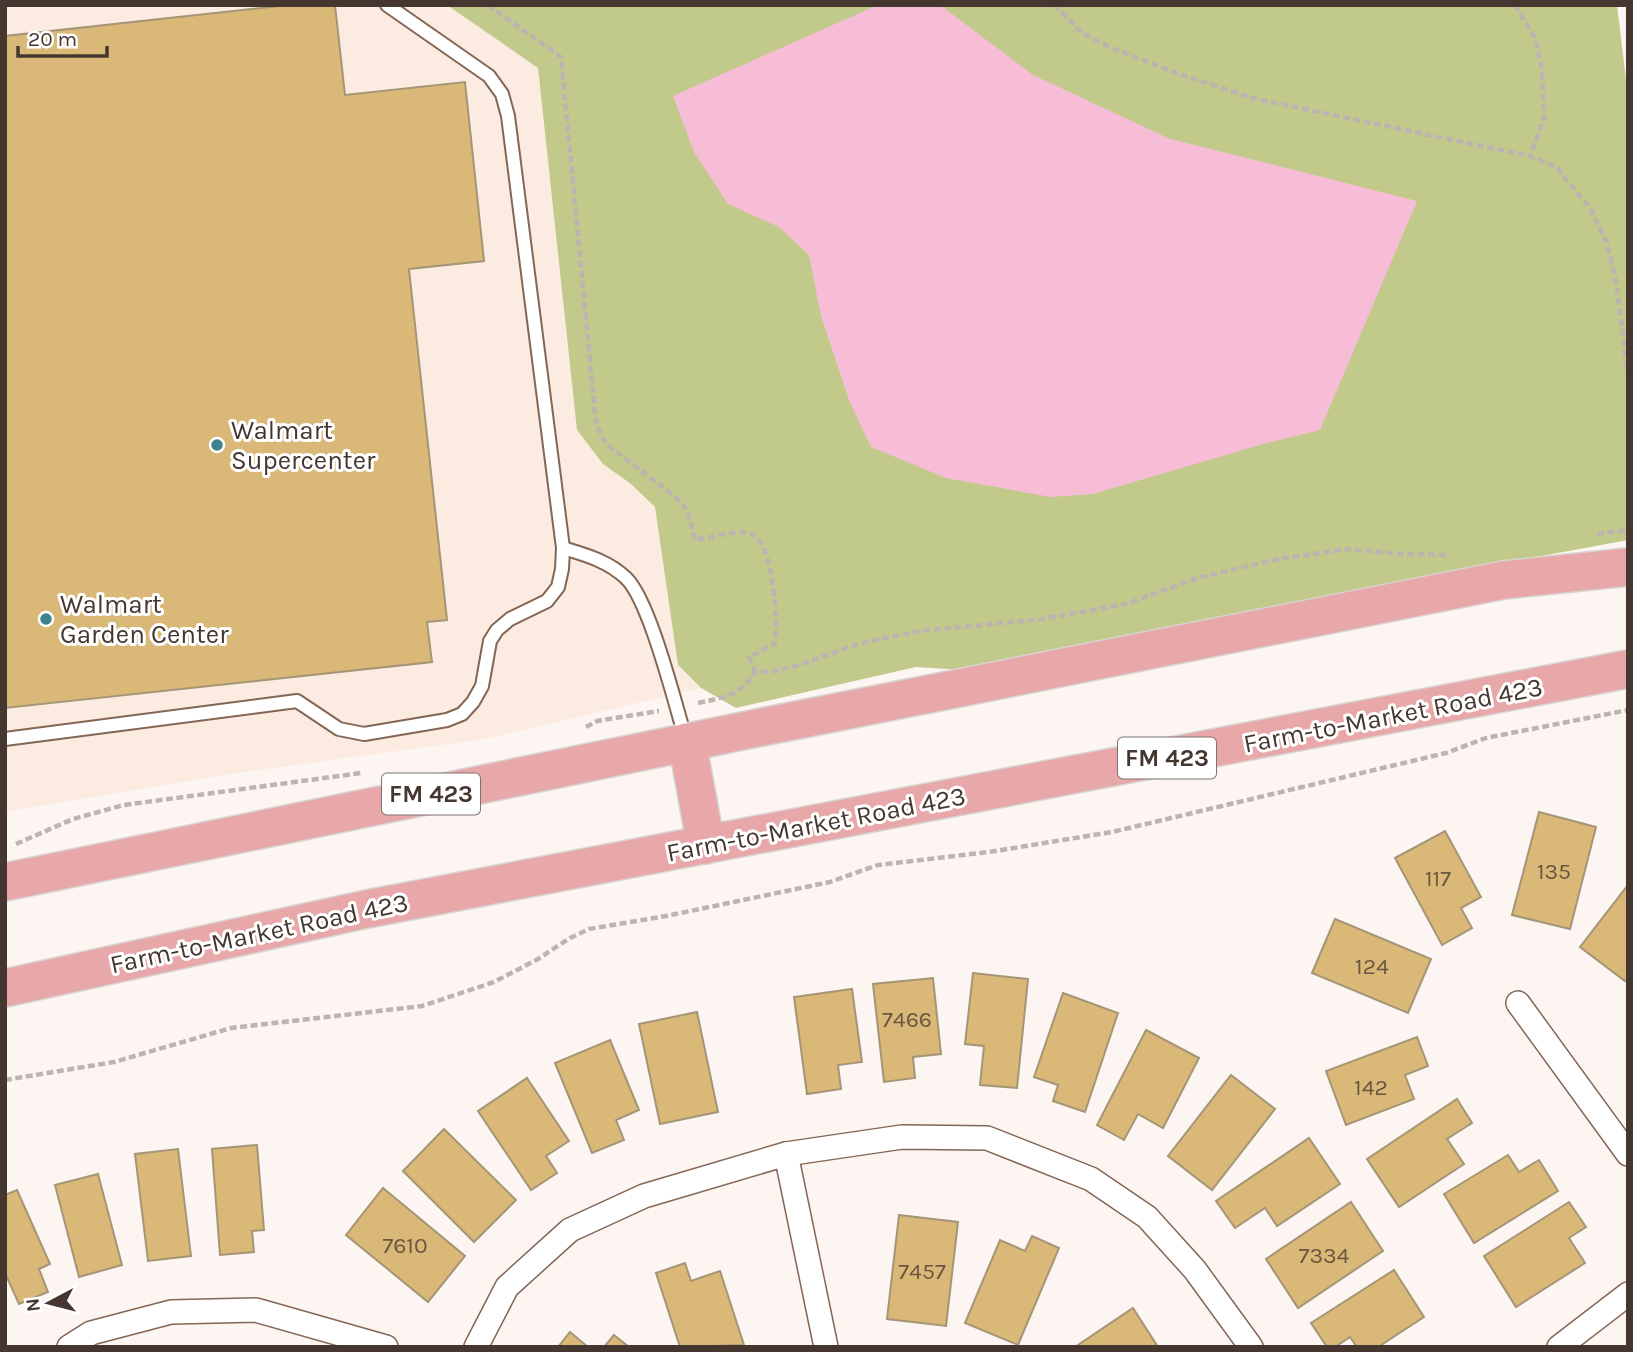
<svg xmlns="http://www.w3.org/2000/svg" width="1633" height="1352" font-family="Karla,sans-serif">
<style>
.built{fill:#fcebe1}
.green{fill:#c2ca8b}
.water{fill:#f7bdd7}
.building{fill:#dab877;stroke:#a59576;stroke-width:2}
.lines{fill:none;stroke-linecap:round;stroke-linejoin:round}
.lane-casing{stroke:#846654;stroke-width:16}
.street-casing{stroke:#846654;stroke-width:26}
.primary-casing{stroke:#d6d3d1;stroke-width:40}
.path{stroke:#bdb4af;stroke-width:4.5;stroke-dasharray:7 3.5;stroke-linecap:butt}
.lane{stroke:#fff;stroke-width:12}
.street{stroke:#fff;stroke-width:23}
.primary{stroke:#e8a8a9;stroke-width:37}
.poi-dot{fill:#3d838d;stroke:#fff;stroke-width:2.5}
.labels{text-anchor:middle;stroke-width:6;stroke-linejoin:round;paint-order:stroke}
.number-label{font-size:23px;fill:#6a5742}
.shield{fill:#fff;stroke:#7d736e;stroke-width:2}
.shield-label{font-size:24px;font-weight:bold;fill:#453730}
.poi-label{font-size:26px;fill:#453730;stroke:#fff;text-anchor:start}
.street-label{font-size:26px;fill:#453730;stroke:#fff}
</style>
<rect width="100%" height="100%" fill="#fcf5f1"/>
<polygon class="built" points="5,5 447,5 538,68 577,430 603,464 631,484 655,507 678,665 701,688 485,739 237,773 5,812"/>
<polygon class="green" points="447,5 1617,5 1628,96 1628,540 1374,587 963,670 916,667 736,708 701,688 678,665 655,507 631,484 603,464 577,430 538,68"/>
<polygon class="water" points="878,5 940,5 1033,75 1170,139 1417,201 1320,430 1263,444 1093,494 1051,497 946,478 871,447 849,400 821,316 809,255 779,227 728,204 694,152 673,96"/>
<g class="building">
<polygon points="289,5 335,5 345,95 465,82 484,261 409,269 447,620 427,622 432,662 5,708 5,36"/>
<polygon points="1539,812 1596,827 1570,929 1512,915"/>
<polygon points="1445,831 1481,897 1461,908 1472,928 1442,945 1395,858"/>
<polygon points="1628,885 1628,977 1625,981 1580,947"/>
<polygon points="1335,919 1431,959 1408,1013 1312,973"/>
<polygon points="973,973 1028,979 1017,1088 980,1085 984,1046 965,1044"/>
<polygon points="933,978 941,1054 913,1057 915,1078 884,1082 873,984"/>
<polygon points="852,989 862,1062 838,1065 841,1089 807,1094 794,997"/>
<polygon points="1063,993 1118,1013 1085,1112 1053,1101 1058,1085 1034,1077"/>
<polygon points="697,1012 718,1112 660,1124 639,1024"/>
<polygon points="1146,1030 1199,1058 1163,1128 1138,1114 1124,1140 1097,1125"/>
<polygon points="1417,1037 1428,1066 1405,1075 1414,1099 1346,1125 1326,1071"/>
<polygon points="610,1040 639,1110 616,1120 624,1140 592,1153 555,1063"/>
<polygon points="1231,1075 1275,1109 1212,1190 1168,1156"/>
<polygon points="527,1078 569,1141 546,1156 557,1173 531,1190 478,1111"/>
<polygon points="1457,1099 1472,1123 1447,1139 1464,1164 1399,1207 1367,1159"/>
<polygon points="444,1129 516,1200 474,1242 403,1171"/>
<polygon points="1309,1138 1340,1184 1277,1226 1265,1208 1235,1228 1216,1201"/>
<polygon points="257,1145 264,1230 252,1231 254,1252 220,1255 212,1149"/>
<polygon points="178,1149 191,1256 148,1261 135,1154"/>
<polygon points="1508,1155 1519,1172 1539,1160 1558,1191 1474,1243 1444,1194"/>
<polygon points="98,1174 122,1265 79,1277 55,1185"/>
<polygon points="383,1188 465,1256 428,1302 346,1235"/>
<polygon points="17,1190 50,1264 39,1269 48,1292 19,1304 5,1273 5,1195"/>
<polygon points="1351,1202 1383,1251 1298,1308 1266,1259"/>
<polygon points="1569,1202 1586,1227 1569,1238 1585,1263 1516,1307 1484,1256"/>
<polygon points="899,1215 958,1222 946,1326 887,1319"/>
<polygon points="1032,1236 1059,1248 1018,1345 965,1323 1000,1240 1025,1251"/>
<polygon points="685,1263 691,1281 720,1271 744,1345 680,1347 656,1273"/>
<polygon points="1394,1270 1424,1317 1378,1347 1357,1347 1350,1337 1335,1347 1327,1347 1311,1323"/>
<polygon points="1133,1308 1158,1347 1075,1347"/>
<polygon points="570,1332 588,1347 558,1347"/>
<polygon points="614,1335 629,1347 604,1347"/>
</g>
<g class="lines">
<g class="lane-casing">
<g id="lane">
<path d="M563 548C586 555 608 561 626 578 650 601 675 704 686 740"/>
<polyline points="5,739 297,701 339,729 364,734 447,720 462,714 473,702 482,686 490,641 497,630 510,619 547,601 558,587 562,569 563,548 508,116 502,94 489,76 387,5"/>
</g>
</g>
<g class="street-casing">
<g id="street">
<polyline points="1518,1003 1628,1154"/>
<polyline points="786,1154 826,1347"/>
<polyline points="69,1347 91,1333 171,1312 256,1310 386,1347"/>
<polyline points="476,1347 507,1287 570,1230 644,1196 786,1154 902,1137 987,1138 1091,1179 1147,1217 1195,1270 1251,1347"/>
<polyline points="1559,1347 1628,1294"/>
</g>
</g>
<g class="primary-casing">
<g id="primary">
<polyline points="687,742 706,845"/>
<polyline points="5,882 757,728 1504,580 1628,567"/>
<polyline points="5,988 367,909 1628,669"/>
</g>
</g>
<g class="path">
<path d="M488 5 561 57 596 424 606 444 682 502 690 519 695 540C709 538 736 530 749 533 774 538 778 623 775 644L749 657 755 672"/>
<polyline points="1054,5 1082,33 1109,47 1179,74 1256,99 1530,156 1556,167 1590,208 1607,243 1616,281 1628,375"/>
<polyline points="1515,5 1535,38 1542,70 1544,119 1530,156"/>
<polyline points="1597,534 1628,530"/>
<path d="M698 703C722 698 742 695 755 672L775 671 799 665 861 643 919 631 1036 620 1126 604 1198 578 1273 560 1347 549 1403 554 1450 555"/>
<polyline points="586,727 597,721 659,711"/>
<polyline points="16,844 73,819 124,805 361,773"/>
<polyline points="5,1080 114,1062 231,1028 422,1006 494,982 538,959 570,938 589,929 666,916 830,882 878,865 989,852 1112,832 1446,753 1486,738 1628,710"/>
</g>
<use href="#lane" class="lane"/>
<use href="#street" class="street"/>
<use href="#primary" class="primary"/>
</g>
<g class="poi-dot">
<circle cx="217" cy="445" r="7"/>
<circle cx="46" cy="619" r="7"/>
</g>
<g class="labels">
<g class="number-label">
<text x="1554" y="879">135</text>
<text x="1438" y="886">117</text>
<text x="1372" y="974">124</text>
<text x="907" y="1027">7466</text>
<text x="1371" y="1095">142</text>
<text x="405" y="1253">7610</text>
<text x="1324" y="1263">7334</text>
<text x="922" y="1279">7457</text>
</g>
<g class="shield">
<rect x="1118" y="737.5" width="98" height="41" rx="5"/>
<rect x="382" y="773.5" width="98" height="41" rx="5"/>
</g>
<g class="shield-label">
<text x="1167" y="766">FM 423</text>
<text x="431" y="802">FM 423</text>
</g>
<g class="poi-label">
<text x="231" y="439">Walmart<tspan x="231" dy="30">Supercenter</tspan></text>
<text x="60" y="613">Walmart<tspan x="60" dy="30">Garden Center</tspan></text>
</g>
<g class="street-label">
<text transform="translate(1393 715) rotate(-11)" y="9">Farm-to-Market Road 423</text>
<text transform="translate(816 824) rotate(-11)" y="9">Farm-to-Market Road 423</text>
<text transform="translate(259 933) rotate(-12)" y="9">Farm-to-Market Road 423</text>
</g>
</g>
<rect width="1633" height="1352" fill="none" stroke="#453730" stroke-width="14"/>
<g transform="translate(49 1303) rotate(263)" stroke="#ffffff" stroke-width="5" paint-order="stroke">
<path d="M0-5L12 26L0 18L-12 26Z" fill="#453730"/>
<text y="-10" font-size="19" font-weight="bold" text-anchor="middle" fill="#453730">N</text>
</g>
<path d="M18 46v10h89v-10" fill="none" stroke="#453730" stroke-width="3.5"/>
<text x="28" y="46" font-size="21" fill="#453730" stroke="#ffffff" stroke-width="5" paint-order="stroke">20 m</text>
</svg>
